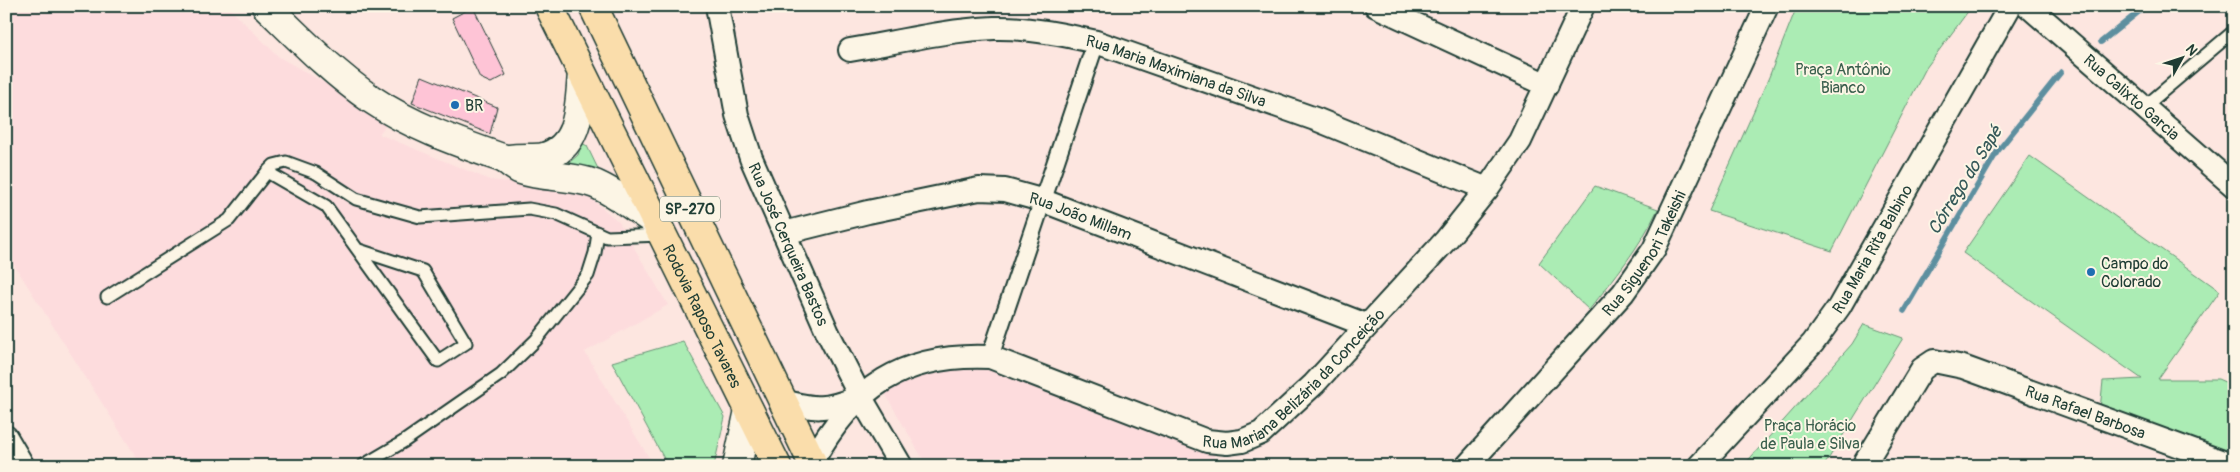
<svg xmlns="http://www.w3.org/2000/svg" width="2240" height="472" font-family="Pangolin,sans-serif">
<style>
.built{fill:#fddcdd}
.green{fill:#abecb4;stroke:#659474}
.lines{fill:none;stroke-linecap:round;stroke-linejoin:round}
.stream{stroke:#5d8f9f;stroke-width:5.5}
.building{fill:#fec4d6;stroke:#1f3d34}
.service-casing{stroke:#1f3d34;stroke-width:15}
.pedestrian-casing{stroke:#1f3d34;stroke-width:20}
.minor-casing{stroke:#1f3d34;stroke-width:26}
.tertiary-casing{stroke:#1f3d34;stroke-width:31}
.secondary-casing{stroke:#1f3d34;stroke-width:31}
.motorway-casing{stroke:#1f3d34;stroke-width:31}
.service{stroke:#fcf5e5;stroke-width:11}
.pedestrian{stroke:#fcf5e5;stroke-width:16}
.minor{stroke:#fcf5e5;stroke-width:22}
.tertiary{stroke:#fcf5e5;stroke-width:28}
.secondary{stroke:#fcf5e5;stroke-width:28}
.motorway{stroke:#faddab;stroke-width:28}
.poi-dot{fill:#1f6fb2;stroke:#fcf5e5;stroke-width:2}
.labels{text-anchor:middle;stroke-width:4;stroke-linejoin:round;paint-order:stroke}
.shield{fill:#fcf5e5;stroke:#617469;stroke-width:1}
.shield-label{font-size:15px;font-weight:bold;fill:#1f3d34}
.park-label{font-size:16px;fill:#3b604e;stroke:#fcf5e5}
.street-label{font-size:16px;fill:#1f3d34;stroke:#fcf5e5}
.poi-label{font-size:16px;fill:#1f3d34;stroke:#fcf5e5;text-anchor:start}
.water-label{font-size:18px;font-style:italic;fill:#345858;stroke:#fcf5e5}
</style>
<rect width="100%" height="100%" fill="#fde6e0"/>
<filter id="ink" filterUnits="userSpaceOnUse"><feTurbulence type="fractalNoise" baseFrequency=".02" numOctaves="2"/><feDisplacementMap in="SourceGraphic" scale="10" xChannelSelector="R" yChannelSelector="G"/><feConvolveMatrix kernelMatrix="1 2 1 2 8 2 1 2 1" color-interpolation-filters="sRGB"/></filter>
<g filter="url(#ink)">
<g class="built">
<polygon points="6,6 227,6 279,57 390,120 379,134 490,180 548,186 588,196 619,222 668,305 585,352 654,466 142,466 6,252"/>
<polygon points="982,362 1215,453 1211,466 927,466 883,390 920,372"/>
</g>
<g class="green">
<polygon points="1797,6 1972,6 1926,68 1832,251 1709,211 1769,77"/>
<polygon points="584,144 587,146 600,173 564,167 578,155 581,146"/>
<polygon points="2030,156 2220,291 2158,379 2218,379 2234,386 2234,457 2100,409 2103,381 2142,379 1963,253"/>
<path d="M1595 186 1658 209C1640 247 1615 277 1589 310L1539 263Z"/>
<polygon points="1864,324 1903,338 1824,466 1743,466 1852,344"/>
<polygon points="683,341 725,417 714,466 668,466 612,362"/>
</g>
<g class="lines">
<g class="stream">
<polyline points="2101,42 2146,6"/>
<polyline points="1904,311 1997,152 2061,72"/>
</g>
</g>
<g class="building">
<polygon points="473,7 506,75 491,83 480,78 452,18"/>
<polygon points="422,76 497,107 490,134 412,103"/>
</g>
<g class="lines">
<g class="service-casing">
<g id="service">
<polyline points="2143,108 2234,31"/>
<polyline points="359,250 423,271 466,343 438,361 326,206 267,172 274,165 286,162 316,173 356,199 420,217 529,209 556,214 607,237 662,235"/>
<polyline points="107,297 229,220 267,172"/>
<polyline points="362,466 403,442 501,374 536,340 588,275 595,253 598,233"/>
</g>
</g>
<g class="pedestrian-casing">
<polyline id="pedestrian" points="990,357 1096,42"/>
</g>
<g class="minor-casing">
<g id="minor">
<path id="s1" d="M717 6 737 115 751 158 828 333 860 396 901 466"/>
<polyline points="1376,6 1547,85"/>
<path id="s2" d="M2028 6 2234 186"/>
<path id="s3" d="M850 50C897 42 946 30 994 28 1028 27 1063 34 1096 42L1318 120 1487 189"/>
<path id="s4" d="M784 233 868 212 979 189 1005 190 1041 200 1366 325"/>
<path d="M782 401C816 409 823 411 857 398"/>
<polyline points="6,437 23,466"/>
<path id="s5" d="M812 462C853 387 903 353 990 357L1207 441 1227 443 1242 441 1261 433 1314 384 1446 240 1487 189 1520 141 1583 6"/>
<path id="s6" d="M1467 466 1623 293 1654 249 1767 6"/>
<path id="s7" d="M1699 466 1813 343 1839 307 2010 6"/>
<path id="s8" d="M1863 466 1922 369 1934 361 1963 367 2234 466"/>
</g>
</g>
<g class="tertiary-casing">
<polyline id="tertiary" points="737,466 749,410"/>
</g>
<g class="secondary-casing">
<g id="secondary">
<path d="M266 6C299 38 333 73 371 99 411 126 457 142 502 158 509 161 514 167 521 170 545 178 571 175 595 184 616 193 637 210 656 222"/>
<path d="M509 159C520 157 537 159 544 157 581 147 579 104 582 74"/>
</g>
</g>
<g class="motorway-casing">
<g id="motorway">
<path id="s9" d="M549 6 777 466"/>
<polyline points="593,6 814,466"/>
</g>
</g>
<use href="#service" class="service"/>
<use href="#pedestrian" class="pedestrian"/>
<use href="#minor" class="minor"/>
<use href="#tertiary" class="tertiary"/>
<use href="#secondary" class="secondary"/>
<use href="#motorway" class="motorway"/>
</g>
</g>
<g class="poi-dot">
<circle cx="455" cy="105" r="5"/>
<circle cx="2091" cy="272" r="5"/>
</g>
<g class="labels">
<rect class="shield" x="660" y="196.5" width="60" height="25" rx="4"/>
<g class="shield-label">
<text x="690" y="214">SP-270</text>
</g>
<g class="park-label">
<text x="1843" y="75">Praça Antônio<tspan x="1843" dy="18">Bianco</tspan></text>
<text x="1810" y="431">Praça Horácio<tspan x="1810" dy="18">de Paula e Silva</tspan></text>
</g>
<g class="street-label">
<text dy="6" stroke="none"><textPath href="#s3" startOffset="334">Rua Maria Maximiana da Silva</textPath></text>
<text dy="6" stroke="none"><textPath href="#s2" startOffset="138">Rua Calixto Garcia</textPath></text>
<text dy="6" stroke="none"><textPath href="#s4" startOffset="306">Rua João Millam</textPath></text>
<text dy="6" stroke="none"><textPath href="#s1" startOffset="250">Rua José Cerqueira Bastos</textPath></text>
<text dy="6" stroke="none"><textPath href="#s7" startOffset="279">Rua Maria Rita Balbino</textPath></text>
<text dy="6" stroke="none"><textPath href="#s6" startOffset="278">Rua Siguenori Takeishi</textPath></text>
<text dy="6" stroke="none"><textPath href="#s9" startOffset="346">Rodovia Raposo Tavares</textPath></text>
<text dy="6" stroke="none"><textPath href="#s5" startOffset="565">Rua Mariana Belizária da Conceição</textPath></text>
<text dy="6" stroke="none"><textPath href="#s8" startOffset="288">Rua Rafael Barbosa</textPath></text>
</g>
<g class="poi-label">
<text x="465" y="111">BR</text>
<text x="2101" y="269">Campo do<tspan x="2101" dy="18">Colorado</tspan></text>
</g>
<g class="water-label">
<text transform="translate(1965 180) rotate(-58)" y="6">Córrego do Sapé</text>
</g>
</g>
<rect width="2240" height="472" fill="none" stroke="#fcf5e5" stroke-width="25"/>
<rect x="12" y="12" width="2215" height="447" fill="none" stroke="#1f3d34" stroke-width="2" filter="url(#ink)"/>
<g transform="translate(2182 58) rotate(50)" stroke="#fcf5e5" stroke-width="4" paint-order="stroke">
<path d="M0-4L9 19L0 12L-9 19Z" fill="#1f3d34"/>
<text y="-8" font-size="14" font-weight="bold" text-anchor="middle" fill="#1f3d34">N</text>
</g>
</svg>
